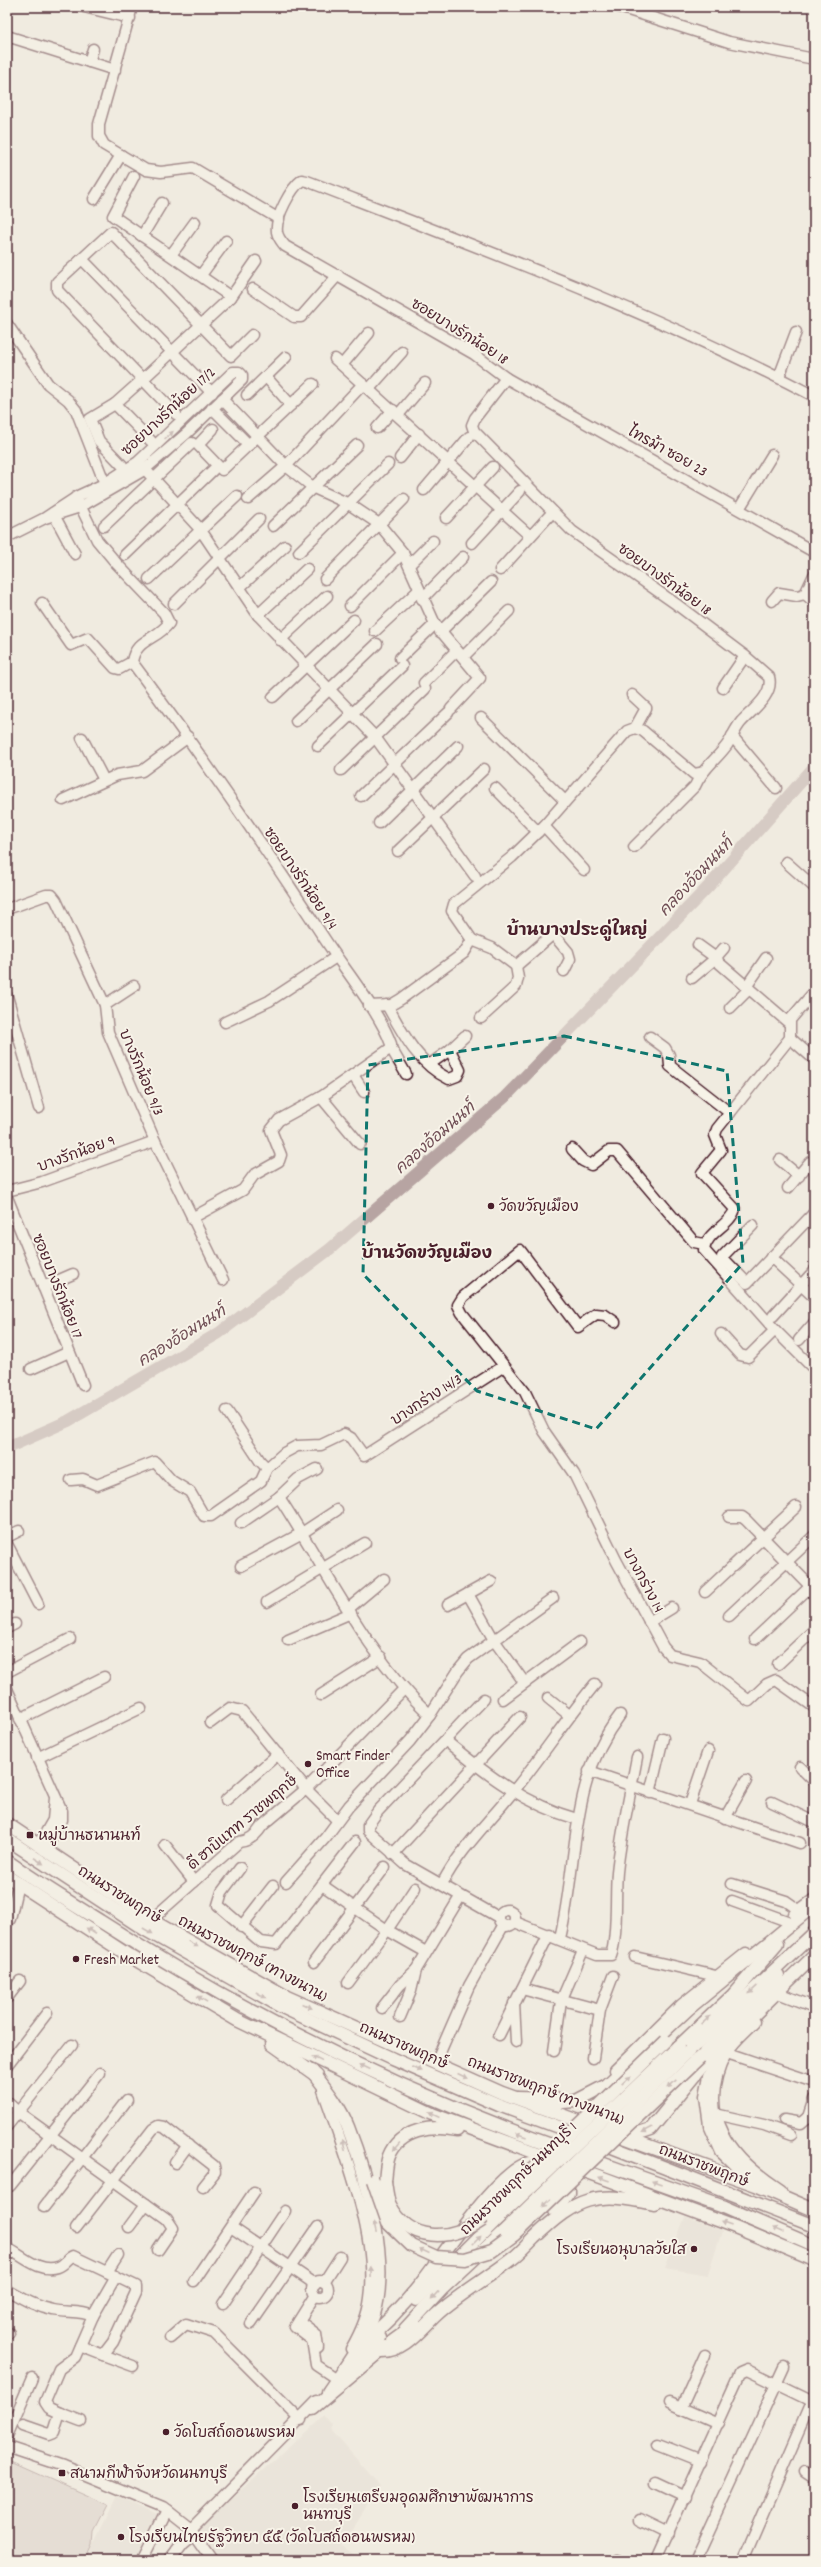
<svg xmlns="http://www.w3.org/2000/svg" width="821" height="2567" font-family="Dekko,'Playpen Sans Thai',sans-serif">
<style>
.built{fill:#e3dcd2}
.green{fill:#d8cdc6;stroke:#917678}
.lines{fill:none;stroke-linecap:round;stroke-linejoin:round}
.river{stroke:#b7a4a2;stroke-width:12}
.minor-casing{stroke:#4a1f2b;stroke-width:13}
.major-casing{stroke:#4a1f2b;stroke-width:15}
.minor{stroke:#f7f3e8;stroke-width:10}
.major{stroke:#f7f3e8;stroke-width:12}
.major-bridge-casing{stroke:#4a1f2b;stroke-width:15;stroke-linecap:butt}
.major-bridge{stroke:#f7f3e8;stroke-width:12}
.oneway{fill:#a0898a}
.marked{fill:none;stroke:#0f766e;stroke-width:3;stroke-dasharray:8 5;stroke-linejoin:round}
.poi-dot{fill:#4a1f2b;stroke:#f7f3e8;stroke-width:1.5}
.labels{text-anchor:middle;stroke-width:4;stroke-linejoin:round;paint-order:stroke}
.street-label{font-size:15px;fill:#4a1f2b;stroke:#f7f3e8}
.poi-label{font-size:15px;fill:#4a1f2b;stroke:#f7f3e8;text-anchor:start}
.water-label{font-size:16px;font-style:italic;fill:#704e55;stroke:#f7f3e8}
.quarter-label{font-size:17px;font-weight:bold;fill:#4a1f2b;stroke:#f7f3e8}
</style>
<rect width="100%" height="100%" fill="#f0ebe0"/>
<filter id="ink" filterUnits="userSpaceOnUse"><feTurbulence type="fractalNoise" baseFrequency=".025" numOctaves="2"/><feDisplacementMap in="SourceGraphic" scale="8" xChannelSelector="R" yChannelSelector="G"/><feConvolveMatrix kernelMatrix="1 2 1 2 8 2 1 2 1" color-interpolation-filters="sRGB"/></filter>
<g filter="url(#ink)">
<g class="built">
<polygon points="685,2217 722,2231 708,2275 665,2268"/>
<polygon points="324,2416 333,2427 331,2430 380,2486 342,2546 361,2560 220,2560 201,2535 200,2526"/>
<polygon points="118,2496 157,2515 134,2560 86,2560"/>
</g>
<polygon class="green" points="7,2460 108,2505 94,2532 93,2545 86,2560 7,2560"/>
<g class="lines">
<polyline class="river" points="7,1448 68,1421 219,1333 330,1249 505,1097 709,886 814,767"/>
<g class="minor-casing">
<g id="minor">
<polyline points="84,7 130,18"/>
<polyline points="132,7 99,124 99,136 104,145 146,170 161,172 193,168 279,219"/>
<polyline points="619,7 729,42 814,59"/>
<polyline points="7,36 115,70"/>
<polyline points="89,62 93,49"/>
<polyline points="134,176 113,216 231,297"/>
<polyline points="94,199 121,155"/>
<polyline points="142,236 162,203"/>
<polyline points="171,255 195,222"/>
<polyline points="82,259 212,393"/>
<polyline points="201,275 226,241"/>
<polyline points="253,289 294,317 301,317 338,275"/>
<polyline points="7,324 48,384 68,400 76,410 107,489"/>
<polyline points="335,359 530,536"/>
<polyline points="342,365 369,333"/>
<polyline points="266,377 291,405"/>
<polyline points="779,377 796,332"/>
<path d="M506 378 475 418 472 425 474 431 572 531 676 604 745 656 769 677C774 695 752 710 741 722 735 729 732 738 727 745 716 760 702 769 695 786L634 847"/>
<polyline points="369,389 402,352"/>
<polyline points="247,395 286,357"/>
<path d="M814 396C651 311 478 247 307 181L302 180C291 188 275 217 277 232 278 238 281 241 285 246L474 354 506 378 814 552"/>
<polyline points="222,399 286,466 314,488 349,504 379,524 403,553 435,624 480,678 451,709"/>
<polyline points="115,404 151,441"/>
<polyline points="212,408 249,445"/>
<polyline points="176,414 57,290 57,282 111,232 231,356 252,335"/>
<polyline points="398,415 425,383"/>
<polyline points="377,428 393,410"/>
<polyline points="213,429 198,445 222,470 313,384"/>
<polyline points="400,458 419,434"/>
<polyline points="122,465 99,441 90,419 115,404 142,380 231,297 256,261"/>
<polyline points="141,465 200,529 258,615 375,737 475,876"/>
<polyline points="424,490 469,437"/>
<path d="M76 497 97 540 117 564 164 613 169 623C157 640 135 639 132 662 200 753 264 846 326 941 345 970 380 1013 391 1044V1048L321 1097 279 1120 271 1130 281 1155 279 1161 254 1175 243 1190 192 1218"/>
<polyline points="248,499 286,466 363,384"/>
<polyline points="739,509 772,455"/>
<polyline points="53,513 75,554"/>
<polyline points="446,518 493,467"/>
<polyline points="104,526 192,443"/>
<polyline points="273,526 357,445"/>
<polyline points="7,537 45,518 80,507 144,470 186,434 242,380 242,375 239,372 233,372 138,462 104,484 80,495 45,518"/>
<polyline points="472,543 520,491"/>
<polyline points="299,552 388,464"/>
<polyline points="125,555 213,470"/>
<polyline points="409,565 433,541"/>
<polyline points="500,570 549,516"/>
<polyline points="814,575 805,594 814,602"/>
<polyline points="149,579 237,496"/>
<polyline points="325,579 404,499"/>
<polyline points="240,587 285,546"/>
<polyline points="422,599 463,557"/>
<polyline points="772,601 779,593 797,596 805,594"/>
<polyline points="42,603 71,645 88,638 115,668 119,669 132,662"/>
<polyline points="174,604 259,519"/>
<polyline points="350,606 403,553"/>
<polyline points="258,615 307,569"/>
<polyline points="375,631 419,590"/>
<polyline points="440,632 491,582"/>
<polyline points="280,640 327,596"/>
<polyline points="463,657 509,611"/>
<polyline points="400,658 435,624"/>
<polyline points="424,683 456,651"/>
<polyline points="723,688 745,656"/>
<polyline points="632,695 646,708 635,728"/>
<polyline points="273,697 354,620"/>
<polyline points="481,718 565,801"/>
<polyline points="296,721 377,644"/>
<polyline points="732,736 776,788"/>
<polyline points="82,738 104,780"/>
<polyline points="318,746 402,666"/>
<polyline points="341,770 425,689"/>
<polyline points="495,788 538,832"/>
<polyline points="361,796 448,713"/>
<polyline points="63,800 117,775 142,771 188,737"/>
<polyline points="379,823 458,746"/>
<polyline points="544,826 584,870"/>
<polyline points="398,851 484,769"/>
<polyline points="786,862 814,887"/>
<polyline points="7,909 46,895 52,895 56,900 105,1005 108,1032 155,1141 223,1280"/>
<polyline points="472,940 492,948 516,966 553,934 568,952 570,959 564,971"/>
<polyline points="724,948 717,956 718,962 789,1023"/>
<polyline points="692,978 716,958 698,945"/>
<polyline points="746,987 766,958"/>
<polyline points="7,996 39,1108"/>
<polyline points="105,1005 134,986"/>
<path d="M387 1005C403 1034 418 1064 449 1079L457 1076 460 1070 450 1050 465 1036"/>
<polyline points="369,1006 391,1005 401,999 464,953 472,940 452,911 454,904 512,857 544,826 627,731 635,728 643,731 694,774 700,773"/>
<polyline points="730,1008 749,989"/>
<polyline points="481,1018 516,986 518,978 516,966"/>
<polyline points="225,1022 269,1001 336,957"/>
<polyline points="650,1037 665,1048 669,1055 670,1066 730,1113"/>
<polyline points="790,1038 814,1059"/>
<polyline points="391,1048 406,1074"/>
<polyline points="430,1064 450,1050"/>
<polyline points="353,1075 364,1092"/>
<polyline points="321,1097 360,1144"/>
<polyline points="572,1149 583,1161 591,1165 609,1151 617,1151 694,1242 704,1244"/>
<polyline points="780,1160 799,1176"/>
<polyline points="788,1188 810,1162 814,1166"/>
<polyline points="7,1191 42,1182 155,1141"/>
<polyline points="7,1197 83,1385"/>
<polyline points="753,1225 722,1257 747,1283 814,1213"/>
<polyline points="771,1257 814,1297"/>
<polyline points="43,1287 73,1274"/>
<polyline points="773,1316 814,1271"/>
<polyline points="615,1322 605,1315 596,1314 578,1327 520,1250 463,1297 458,1305 462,1313 525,1392 544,1431 574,1474 616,1560 663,1647 670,1655 700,1662 749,1701 767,1684 776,1680 814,1707"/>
<path d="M775 1330 704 1250C706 1232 730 1226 735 1209L702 1173 721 1150 715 1135 717 1129 790 1038V1020L814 992"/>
<polyline points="721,1334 740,1355 748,1357 775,1330 811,1366"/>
<polyline points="799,1340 814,1323"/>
<polyline points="31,1369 69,1352"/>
<polyline points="227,1411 260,1461 267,1468"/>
<polyline points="71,1480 83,1479 97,1485 155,1462 172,1481 190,1492 204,1516 211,1516 261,1481 267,1468 284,1453 297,1446 321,1445 344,1434 351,1438 364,1456 504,1366"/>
<path d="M279 1497C327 1570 366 1655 430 1715"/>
<polyline points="729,1517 742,1517 746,1520 814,1590"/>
<polyline points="241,1523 279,1497 298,1479 317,1469"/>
<polyline points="7,1537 19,1531"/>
<polyline points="7,1544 38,1604"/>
<polyline points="241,1566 302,1533 337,1510"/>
<polyline points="705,1592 796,1507"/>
<polyline points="468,1594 494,1640 524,1682"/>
<polyline points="267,1602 365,1543"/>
<polyline points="448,1605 491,1581"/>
<polyline points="348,1609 384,1579"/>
<polyline points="729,1616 814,1536"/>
<polyline points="649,1622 672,1608"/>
<polyline points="7,1628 15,1624"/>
<polyline points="755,1639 814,1583"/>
<polyline points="288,1640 351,1613"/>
<polyline points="778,1664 814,1630"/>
<polyline points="7,1672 70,1639"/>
<polyline points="7,1689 62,1811 62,1820 44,1850"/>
<polyline points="321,1695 381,1657"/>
<polyline points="548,1698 569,1715"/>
<polyline points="484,1699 378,1811 368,1825 368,1831 405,1864 498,1917"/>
<polyline points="503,1699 580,1642"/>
<polyline points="20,1719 104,1677"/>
<polyline points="210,1723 230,1708 242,1711 306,1789 337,1820"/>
<path d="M446 1741C486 1774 526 1805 577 1819"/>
<polyline points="37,1758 141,1708"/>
<polyline points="800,1767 814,1781"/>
<polyline points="589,1771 800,1843"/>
<polyline points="650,1793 663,1738"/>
<polyline points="226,1800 278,1754"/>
<polyline points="772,1802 814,1822"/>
<polyline points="690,1804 708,1751"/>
<polyline points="725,1818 746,1781"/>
<polyline points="165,1845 194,1882"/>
<polyline points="38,1846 53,1820 55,1798"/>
<polyline points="393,1854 520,1717"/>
<polyline points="240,1868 222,1892 218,1905 261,1942 276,1944 355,1842"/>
<polyline points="286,1882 326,1837 349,1806 410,1741 430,1715 458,1671 468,1659 553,1598"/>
<path d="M442 1884C460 1849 488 1823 512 1793 541 1758 566 1719 595 1684"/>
<polyline points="732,1884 786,1901 799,1910"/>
<polyline points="322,1885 387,1930 426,1952"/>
<polyline points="732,1901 787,1921"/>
<circle cx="507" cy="1918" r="8"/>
<polyline points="794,1914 814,1899"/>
<path d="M151 1920 239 1842C250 1841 257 1834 262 1826L306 1789 404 1689"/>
<path d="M515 1922 597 1955H611C618 1937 615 1894 617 1872 621 1833 630 1795 637 1757"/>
<polyline points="7,1923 10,1919 18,1884"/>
<polyline points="241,1927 273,1886"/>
<path d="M560 1938C579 1860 568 1783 620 1715"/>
<polyline points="635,1957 716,1976"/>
<polyline points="314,1962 385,1867"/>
<polyline points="348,1983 387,1930 415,1888"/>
<polyline points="522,1989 600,2010"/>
<polyline points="778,1993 814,2007"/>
<polyline points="7,1998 20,1981"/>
<polyline points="514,2003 516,2042"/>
<polyline points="382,2008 400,1985 416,1970"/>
<polyline points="400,2017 411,1991 416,1970 460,1897"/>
<path d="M755 2022C745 2032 733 2042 726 2054 694 2115 730 2158 781 2191"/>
<polyline points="499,2035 549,1934"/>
<polyline points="554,2051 561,2001 581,1955"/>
<polyline points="727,2053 814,2082"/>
<polyline points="593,2058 600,2010 613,1976"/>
<polyline points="435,2064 469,1986 503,1926"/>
<polyline points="7,2065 47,2013"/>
<polyline points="615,2070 681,2005 746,1953"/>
<path d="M323 2090C343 2148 379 2237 370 2298 368 2315 359 2335 351 2349"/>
<polyline points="517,2097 555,2098"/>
<polyline points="814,2099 808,2117 814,2118"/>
<polyline points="7,2102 18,2112 167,2219 173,2228 158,2250"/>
<polyline points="715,2114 764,2125 791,2135"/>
<polyline points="784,2120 801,2123 808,2117"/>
<polyline points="7,2126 72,2045"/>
<polyline points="175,2163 188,2145"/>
<polyline points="10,2186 100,2073"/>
<polyline points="44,2207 127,2100"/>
<polyline points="129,2227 146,2204"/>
<polyline points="231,2227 315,2284"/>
<polyline points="76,2228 153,2129 158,2126 164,2127 214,2166 215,2172 203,2187"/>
<path d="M7 2248C23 2256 39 2273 58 2267 65 2265 67 2258 73 2256L136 2286V2292L113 2342 103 2355 80 2346"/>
<polyline points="107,2272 118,2255"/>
<polyline points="194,2281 254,2192"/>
<circle cx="320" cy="2289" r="8"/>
<polyline points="324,2282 340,2257"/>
<path d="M7 2290C22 2298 36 2307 53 2310 67 2313 80 2310 93 2316L75 2357 59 2369 45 2402 49 2408 60 2413 54 2432 49 2434 23 2425"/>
<polyline points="315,2295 295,2327 312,2340 316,2365 334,2377"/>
<polyline points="223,2304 285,2211"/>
<polyline points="93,2316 116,2276"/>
<polyline points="299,2321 316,2334 318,2348"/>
<polyline points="251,2324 318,2227"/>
<polyline points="7,2332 9,2333"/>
<polyline points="170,2338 186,2324 214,2333 301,2420"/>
<polyline points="103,2355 133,2366"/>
<polyline points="670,2403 718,2424"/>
<polyline points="681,2408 705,2355"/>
<polyline points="60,2413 81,2421"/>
<polyline points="7,2436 32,2378"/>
<polyline points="658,2444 701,2461"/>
<polyline points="7,2447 64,2466 163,2507 191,2529 213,2560"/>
<polyline points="805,2472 814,2478"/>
<polyline points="655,2483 685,2497"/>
<polyline points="639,2520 668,2534"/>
<polyline points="191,2529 317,2401"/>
<polyline points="618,2559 620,2560"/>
<polyline points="142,2560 167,2510"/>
<polyline points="170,2560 183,2543 194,2534"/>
<polyline points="655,2560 740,2373 747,2370 807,2399 811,2403 743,2560"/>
<polyline points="695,2560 784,2367"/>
</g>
</g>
<g class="major-casing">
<g id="major">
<polyline points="7,1824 151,1920 287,1997 502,2093 590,2125"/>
<polyline points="7,1839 144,1929 280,2006 393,2059 499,2105 580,2135"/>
<path d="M7 1861C37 1882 69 1902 100 1921 246 2015 401 2092 565 2150"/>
<polyline points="7,1876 128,1955 237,2020 432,2114 735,2227 814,2260"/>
<polyline points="272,2044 317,2076"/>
<polyline points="678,2047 733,1995 777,1944"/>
<polyline points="689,2051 814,1933"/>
<polyline points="705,2052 778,1976"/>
<path d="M312 2071C325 2088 340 2106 348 2127 367 2175 390 2264 374 2314 364 2343 345 2367 328 2392"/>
<polyline points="538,2104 576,2101 607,2085 688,2009 807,1911"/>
<polyline points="624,2128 636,2134 651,2129 704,2064 721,2047"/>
<polyline points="610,2132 756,2185 814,2210"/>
<polyline points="599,2142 814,2226"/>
<polyline points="584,2157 724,2207 814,2246"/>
<path d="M385 2181C386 2173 386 2164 389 2156 400 2129 432 2125 457 2130"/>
<polyline points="754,2183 722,2152 710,2125 706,2096 710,2076 729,2039 814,1956"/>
<polyline points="416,2300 494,2222"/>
<polyline points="405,2329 443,2288 504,2231"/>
<polyline points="393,2341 415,2325"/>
<path d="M363 2343C384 2326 402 2307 419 2286 439 2262 503 2162 532 2163L568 2184V2193L555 2210"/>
<path d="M380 2352C403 2354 421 2329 436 2315 459 2294 488 2278 512 2259 520 2253 527 2245 534 2238 577 2197 596 2190 654 2204"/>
<polyline points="352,2367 380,2338"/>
<polyline points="313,2408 386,2347"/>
</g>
</g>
<use href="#minor" class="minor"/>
<use href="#major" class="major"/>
<g class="major-bridge-casing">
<g id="major-bridge">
<polyline points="373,2180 388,2223 412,2246 436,2257 465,2259 492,2251 514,2235 700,2057"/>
<path d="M385 2181C386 2188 387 2199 390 2205 410 2243 450 2241 481 2220L666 2041"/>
<polyline points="494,2222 678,2047"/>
<polyline points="504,2231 689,2051"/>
</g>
</g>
<use href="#major-bridge" class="major-bridge"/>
</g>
<defs><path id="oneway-solid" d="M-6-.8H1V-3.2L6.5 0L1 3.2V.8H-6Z"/></defs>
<g class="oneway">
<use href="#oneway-solid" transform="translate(169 435) rotate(-42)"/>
<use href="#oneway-solid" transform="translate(39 1861) rotate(33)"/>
<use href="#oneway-solid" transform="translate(91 1931) rotate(-147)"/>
<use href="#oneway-solid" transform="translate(148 1931) rotate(30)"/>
<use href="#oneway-solid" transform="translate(193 1944) rotate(29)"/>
<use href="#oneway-solid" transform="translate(753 1990) rotate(137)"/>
<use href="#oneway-solid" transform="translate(261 1995) rotate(30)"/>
<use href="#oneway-solid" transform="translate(202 1999) rotate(-149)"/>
<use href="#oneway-solid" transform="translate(307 2006) rotate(25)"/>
<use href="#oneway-solid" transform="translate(706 2020) rotate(-43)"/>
<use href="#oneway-solid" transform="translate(317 2059) rotate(-154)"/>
<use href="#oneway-solid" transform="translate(364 2067) rotate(-155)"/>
<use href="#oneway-solid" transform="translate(417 2069) rotate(23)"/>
<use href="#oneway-solid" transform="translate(463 2076) rotate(24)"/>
<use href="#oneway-solid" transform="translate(626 2080) rotate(-44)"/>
<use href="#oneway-solid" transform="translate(672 2084) rotate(136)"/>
<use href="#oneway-solid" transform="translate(434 2115) rotate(-156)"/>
<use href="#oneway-solid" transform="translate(647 2130) rotate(152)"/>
<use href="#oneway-solid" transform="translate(521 2135) rotate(-160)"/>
<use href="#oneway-solid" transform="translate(344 2145) rotate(-104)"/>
<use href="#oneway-solid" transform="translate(396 2147) rotate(130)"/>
<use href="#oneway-solid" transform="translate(604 2179) rotate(-160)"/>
<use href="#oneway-solid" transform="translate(657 2183) rotate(-160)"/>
<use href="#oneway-solid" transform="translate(547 2203) rotate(136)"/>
<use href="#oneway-solid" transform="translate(726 2224) rotate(-160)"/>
<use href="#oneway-solid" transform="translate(375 2227) rotate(-102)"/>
<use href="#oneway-solid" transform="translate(778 2230) rotate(-157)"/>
<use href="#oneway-solid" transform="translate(477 2240) rotate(-45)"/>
<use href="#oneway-solid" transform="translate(424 2251) rotate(-156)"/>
<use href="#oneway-solid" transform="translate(371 2272) rotate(-91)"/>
<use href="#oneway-solid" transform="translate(435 2296) rotate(133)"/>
</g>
</g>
<path d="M0 0H821V2567H0ZM564 1036 727 1071 743 1263 596 1429 477 1391 363 1274 368 1065Z" fill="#f0ebe0" fill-opacity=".55" fill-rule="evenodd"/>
<path class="marked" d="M564 1036 727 1071 743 1263 596 1429 477 1391 363 1274 368 1065Z"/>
<g class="poi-dot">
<circle cx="491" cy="1206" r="4"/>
<circle cx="308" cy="1764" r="4"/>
<rect x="26" y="1831" width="8" height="8" rx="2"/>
<circle cx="76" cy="1959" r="4"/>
<circle cx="694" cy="2249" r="4"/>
<circle cx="166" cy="2432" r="4"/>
<rect x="58" y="2469" width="8" height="8" rx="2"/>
<circle cx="295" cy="2506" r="4"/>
<circle cx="121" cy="2537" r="4"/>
</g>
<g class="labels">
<g class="street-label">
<text transform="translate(460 331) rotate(32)" y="5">ซอยบางรักน้อย 18</text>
<text transform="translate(168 411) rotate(-43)" y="5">ซอยบางรักน้อย 17/2</text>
<text transform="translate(668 451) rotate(29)" y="5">ไทรม้า ซอย 23</text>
<text transform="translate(665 579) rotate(36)" y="5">ซอยบางรักน้อย 18</text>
<text transform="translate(301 878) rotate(56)" y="5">ซอยบางรักน้อย 9/4</text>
<text transform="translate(142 1072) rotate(67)" y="5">บางรักน้อย 9/3</text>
<text transform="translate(76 1153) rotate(-20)" y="5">บางรักน้อย 9</text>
<text transform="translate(58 1286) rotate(68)" y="5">ซอยบางรักน้อย 17</text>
<text transform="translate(426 1399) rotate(-33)" y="5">บางกร่าง 14/3</text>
<text transform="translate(644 1580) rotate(62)" y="5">บางกร่าง 14</text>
<text transform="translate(242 1822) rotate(-40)" y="5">ดี ฮาบิแทท ราชพฤกษ์</text>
<text transform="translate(120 1894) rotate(32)" y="5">ถนนราชพฤกษ์</text>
<text transform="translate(253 1958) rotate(28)" y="5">ถนนราชพฤกษ์ (ทางขนาน)</text>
<text transform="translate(404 2045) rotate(24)" y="5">ถนนราชพฤกษ์</text>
<text transform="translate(546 2090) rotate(21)" y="5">ถนนราชพฤกษ์ (ทางขนาน)</text>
<text transform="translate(704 2165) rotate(21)" y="5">ถนนราชพฤกษ์</text>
<text transform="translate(518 2178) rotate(-44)" y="5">ถนนราชพฤกษ์-นนทบุรี 1</text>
</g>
<g class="poi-label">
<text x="499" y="1211">วัดขวัญเมือง</text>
<text x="316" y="1760">Smart Finder<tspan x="316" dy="17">Office</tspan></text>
<text x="38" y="1840">หมู่บ้านธนานนท์</text>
<text x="84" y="1964">Fresh Market</text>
<text x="686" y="2254" text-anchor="end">โรงเรียนอนุบาลวัยใส</text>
<text x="174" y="2437">วัดโบสถ์ดอนพรหม</text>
<text x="70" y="2478">สนามกีฬาจังหวัดนนทบุรี</text>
<text x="303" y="2502">โรงเรียนเตรียมอุดมศึกษาพัฒนาการ<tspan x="303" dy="17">นนทบุรี</tspan></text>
<text x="129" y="2542">โรงเรียนไทยรัฐวิทยา ๕๕ (วัดโบสถ์ดอนพรหม)</text>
</g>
<g class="water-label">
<text transform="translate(695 876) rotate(-47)" y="6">คลองอ้อมนนท์</text>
<text transform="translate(434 1137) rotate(-41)" y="6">คลองอ้อมนนท์</text>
<text transform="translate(181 1335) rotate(-32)" y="6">คลองอ้อมนนท์</text>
</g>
<g class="quarter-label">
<text x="577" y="935">บ้านบางประดู่ใหญ่</text>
<text x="427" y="1258">บ้านวัดขวัญเมือง</text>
</g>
</g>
<rect width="821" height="2567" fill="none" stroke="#f7f3e8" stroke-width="24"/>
<rect x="12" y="12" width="797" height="2543" fill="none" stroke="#4a1f2b" stroke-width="1.5" filter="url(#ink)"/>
</svg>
